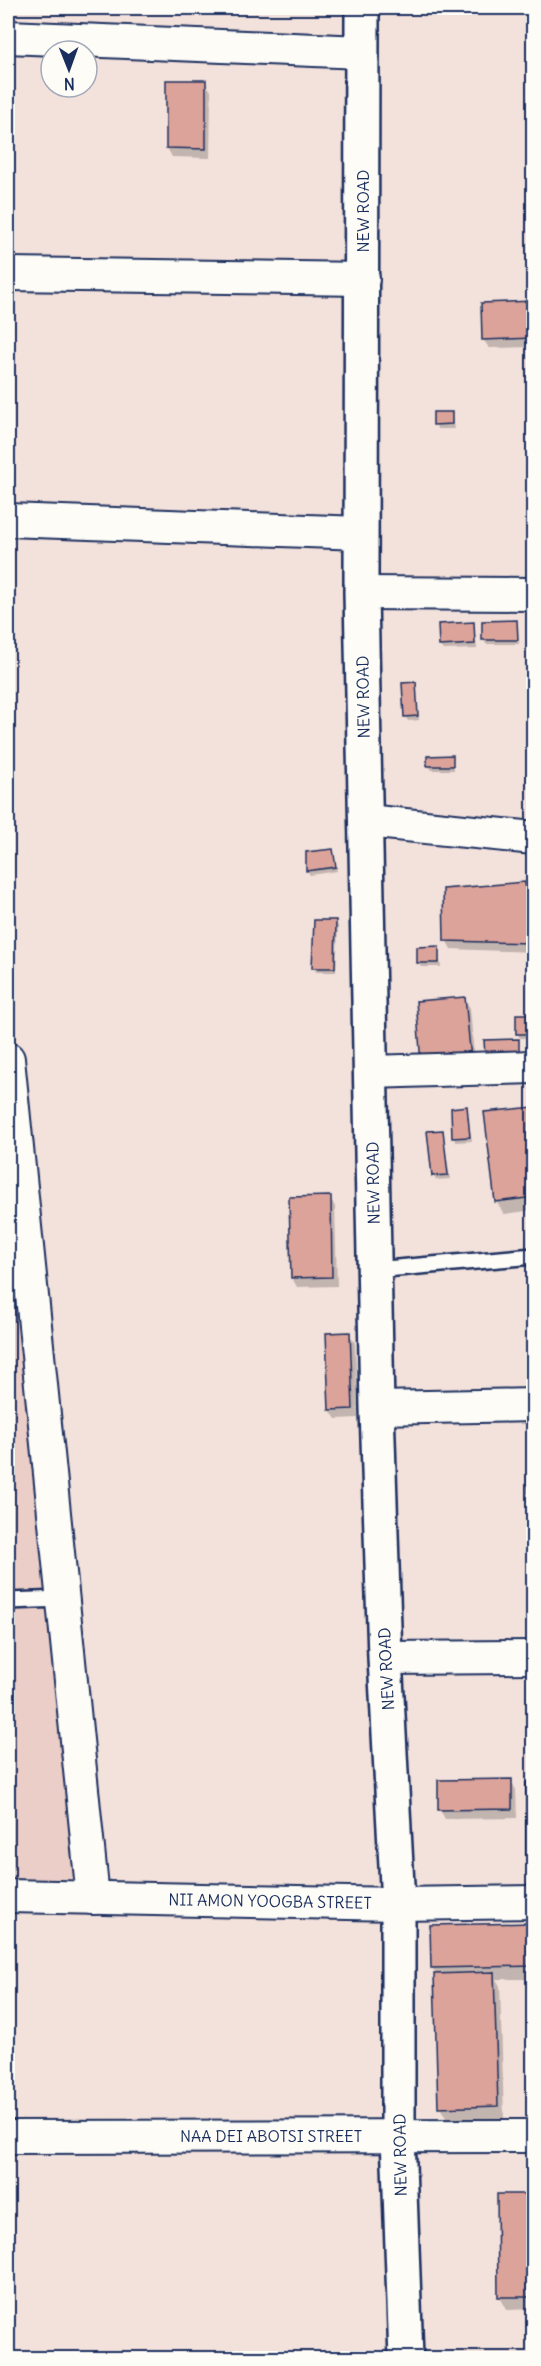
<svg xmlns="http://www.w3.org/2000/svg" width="541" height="2366" font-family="Delius,sans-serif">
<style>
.built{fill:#eccec8}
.shadow{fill:#0003}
.building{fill:#dca39a;stroke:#1b2f5e;stroke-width:1.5}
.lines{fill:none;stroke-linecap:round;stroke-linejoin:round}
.lane-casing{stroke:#1b2f5e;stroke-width:20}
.street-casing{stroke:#1b2f5e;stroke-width:36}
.secondary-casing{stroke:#1b2f5e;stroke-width:38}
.lane{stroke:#fdfcf7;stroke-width:15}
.street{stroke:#fdfcf7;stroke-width:32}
.secondary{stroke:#fdfcf7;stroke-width:33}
.labels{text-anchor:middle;stroke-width:4.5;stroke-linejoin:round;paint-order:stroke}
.street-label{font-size:16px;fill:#1b2f5e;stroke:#fdfcf7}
</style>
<rect width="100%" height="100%" fill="#f3e1db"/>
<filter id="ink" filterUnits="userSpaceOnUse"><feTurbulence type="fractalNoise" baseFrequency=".0167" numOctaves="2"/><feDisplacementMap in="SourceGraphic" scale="12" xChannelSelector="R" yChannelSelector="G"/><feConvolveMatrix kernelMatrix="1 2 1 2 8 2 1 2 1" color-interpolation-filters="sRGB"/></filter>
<g filter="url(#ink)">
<polygon class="built" points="8,1165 81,1884 8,1882"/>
<g class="shadow">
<polygon points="450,8 534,8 534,12 453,14"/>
<polygon points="168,82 205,82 211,91 210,158 172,157 167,148"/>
<polygon points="534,303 534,347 489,348 483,339"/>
<polygon points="451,413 454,429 437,429 434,414"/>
<polygon points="516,622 519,644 486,644 484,640"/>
<polygon points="474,624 477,649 443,650 440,646"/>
<polygon points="415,683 419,720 408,721 406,717"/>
<polygon points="452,757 454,770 432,770 429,766"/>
<polygon points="332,850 337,871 310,875 308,871"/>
<polygon points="524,884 529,893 534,952 451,949 446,940"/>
<polygon points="335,922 338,926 336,972 316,972 314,967"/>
<polygon points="438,948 441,967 421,967 418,962"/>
<polygon points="464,998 470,1008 475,1068 428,1072"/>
<polygon points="534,1015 534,1038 520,1038 518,1034"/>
<polygon points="466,1108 472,1141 456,1142 453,1137"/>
<polygon points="534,1108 534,1210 504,1214 496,1201"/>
<polygon points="443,1131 450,1179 436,1180 433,1176"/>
<polygon points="330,1197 335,1207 337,1286 297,1287 292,1278"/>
<polygon points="349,1334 355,1343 358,1418 336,1419 330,1410"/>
<polygon points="511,1780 516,1790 517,1818 445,1819 440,1810"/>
<polygon points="534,1784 534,1864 528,1855"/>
<polygon points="534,1924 534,1979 496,1979 500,1986 504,2119 447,2120 440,2107 436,1974 432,1968"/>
<polygon points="534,2195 534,2309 507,2310 500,2297"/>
</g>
<g class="building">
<polygon points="166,80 206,80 206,149 166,148"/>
<polygon points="534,301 534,338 482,340 481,303"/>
<polygon points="433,412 452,412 452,424 433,425"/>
<polygon points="517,620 518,640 482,640 482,621"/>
<polygon points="474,622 475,644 439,646 438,624"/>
<polygon points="416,682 418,716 404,717 402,683"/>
<polygon points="453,755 453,766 427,766 427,756"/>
<polygon points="333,849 336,867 306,871 306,852"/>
<polygon points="525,882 531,943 444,941 443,889"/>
<polygon points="314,920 336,920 335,968 312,968"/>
<polygon points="439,946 439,963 417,963 417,947"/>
<polygon points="465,997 471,1059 421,1063 416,1001"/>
<rect x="516" y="1014" width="18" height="20"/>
<polygon points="519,1039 519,1055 485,1056 484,1040"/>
<polygon points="467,1106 470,1137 452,1138 451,1108"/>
<polygon points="534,1107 534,1197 495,1202 484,1112"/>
<polygon points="443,1130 448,1175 432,1176 427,1131"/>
<polygon points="331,1196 332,1277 291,1278 289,1197"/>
<polygon points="350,1332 353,1409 329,1410 326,1333"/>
<polygon points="528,1477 534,1477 534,1513 529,1513"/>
<polygon points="512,1779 512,1809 438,1810 438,1780"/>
<polygon points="534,1782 534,1855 526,1855 526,1783"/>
<polygon points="534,1923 534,1966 431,1968 430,1925"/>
<polygon points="494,1972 498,2106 438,2108 434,1974"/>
<polygon points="497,2194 534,2194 534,2297 498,2297"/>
</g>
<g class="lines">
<g class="lane-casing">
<g id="lane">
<polyline points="374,1270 534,1256"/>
<polyline points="8,1601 63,1599"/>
</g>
</g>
<g class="street-casing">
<g id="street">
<polyline points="8,37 362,52"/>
<polyline points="8,274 363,279"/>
<polyline points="8,520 361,533"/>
<polyline points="361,593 534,594"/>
<polyline points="366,821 534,838"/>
<polyline points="8,1059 93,1898"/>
<polyline points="371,1072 534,1067"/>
<polyline points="377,1408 534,1405"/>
<polyline points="385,1658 534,1657"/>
<polyline points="8,1896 398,1904 534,1902"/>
<polyline points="8,2137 534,2136"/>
</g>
</g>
<g class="secondary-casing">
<polyline id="secondary" points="362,8 361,593 377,1408 385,1658 398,1904 398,2136 406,2358"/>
</g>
<use href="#lane" class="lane"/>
<use href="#street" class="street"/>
<use href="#secondary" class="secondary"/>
</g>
</g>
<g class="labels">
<g class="street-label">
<text transform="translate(363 211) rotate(-90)" y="6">NEW ROAD</text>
<text transform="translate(363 697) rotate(-91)" y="6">NEW ROAD</text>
<text transform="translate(373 1183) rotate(-91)" y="6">NEW ROAD</text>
<text transform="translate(386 1669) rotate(-93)" y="6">NEW ROAD</text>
<text transform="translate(270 1901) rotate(1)" y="6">NII AMON YOOGBA STREET</text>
<text x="271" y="2142">NAA DEI ABOTSI STREET</text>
<text transform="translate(400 2155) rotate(-91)" y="6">NEW ROAD</text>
</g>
</g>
<rect width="541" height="2366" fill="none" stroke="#fdfcf7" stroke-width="30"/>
<rect x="15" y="15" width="511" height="2336" fill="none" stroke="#1b2f5e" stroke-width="2" filter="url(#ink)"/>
<g transform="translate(69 69) rotate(179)"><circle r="28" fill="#fdfcf7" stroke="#a3aaba" stroke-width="1.5"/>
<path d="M0-4.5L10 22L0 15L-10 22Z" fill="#1b2f5e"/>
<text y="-9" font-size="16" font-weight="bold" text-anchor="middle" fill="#1b2f5e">N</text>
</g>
</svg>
